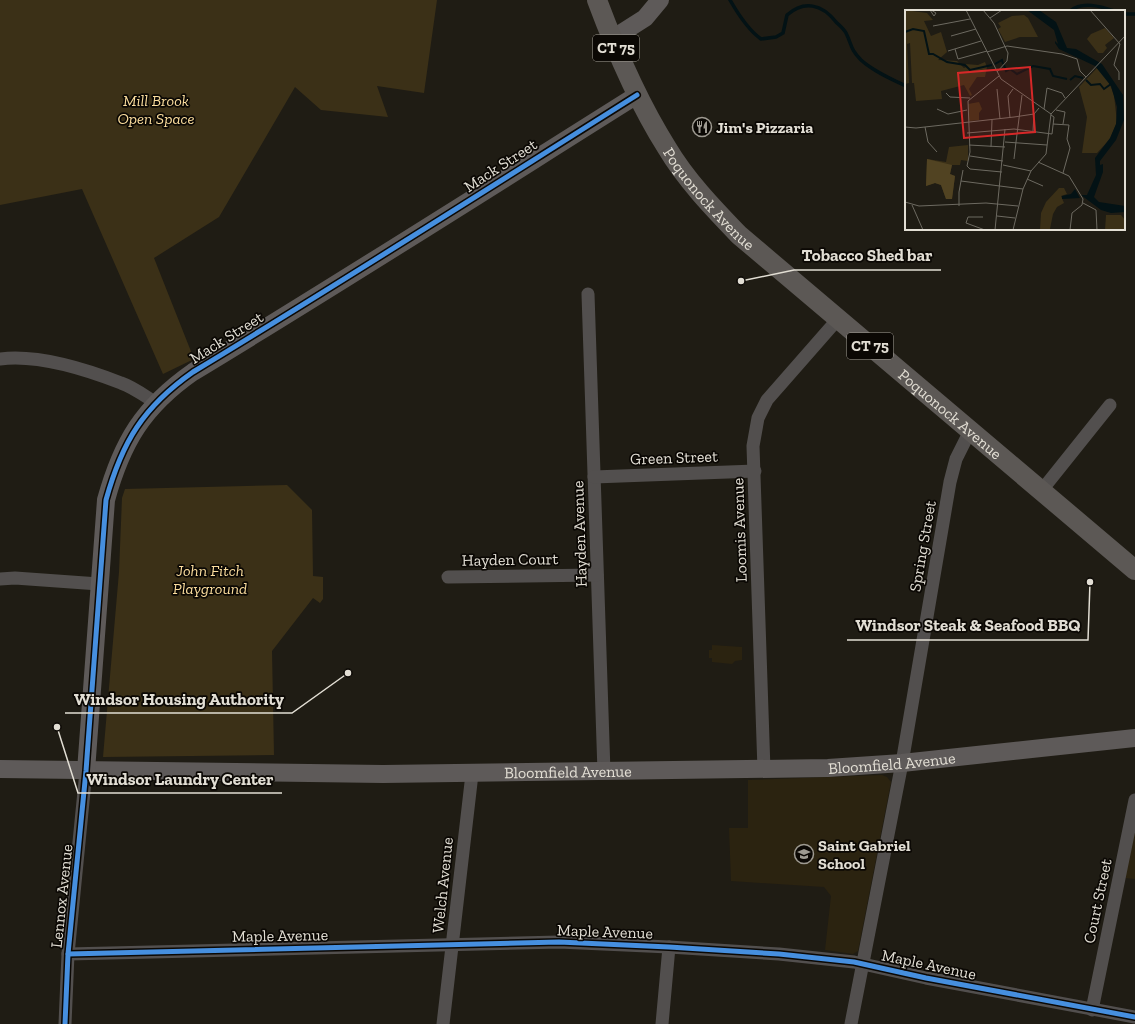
<svg xmlns="http://www.w3.org/2000/svg" width="1135" height="1024" font-family="'Zilla Slab',serif">
<style>
.built{fill:#2b2310}
.green{fill:#3b3017}
.lines{fill:none;stroke-linecap:round;stroke-linejoin:round}
.stream{stroke:#031215;stroke-width:3.5}
.street{stroke:#524f4e;stroke-width:13}
.secondary{stroke:#5e5a59;stroke-width:18}
.primary{stroke:#5c5855;stroke-width:20}
.cycleway-casing{stroke:#0b0804;stroke-width:8}
.cycleway{stroke:#468fdf;stroke-width:5}
.labels{text-anchor:middle;stroke-width:3.5;stroke-linejoin:round;paint-order:stroke}
.shield{fill:#0b0804;stroke:#a29e96;stroke-width:1}
.shield-label{font-size:15px;font-weight:bold;fill:#e2ded4}
.park-label{font-size:16px;font-style:italic;fill:#fcde9e;stroke:#0b0804}
.poi-label{font-size:16px;font-weight:bold;fill:#e2ded4;stroke:#0b0804;text-anchor:start}
.street-label{font-size:16px;fill:#e2ded4;stroke:#0b0804}
.inset-river{fill:none;stroke:#031215;stroke-width:2}
.inset-road{fill:none;stroke:#6d6a61;stroke-width:1}
.view{fill:#d62828;fill-opacity:0.15;stroke:#d62828;stroke-width:2}
.inset-edge{fill:none;stroke:#e2ded4;stroke-width:2}
.leader{fill:none;stroke:#e2ded4;stroke-width:1.5}
.callout-dot{fill:#e2ded4;stroke:#0b0804;stroke-width:1.5}
.callout-label{font-size:17px;text-anchor:middle;font-weight:bold;fill:#e2ded4;stroke:#0b0804;stroke-width:3.5;stroke-linejoin:round;paint-order:stroke}
</style>
<rect width="100%" height="100%" fill="#1f1c14"/>
<g class="built">
<polygon points="712,645 742,647 742,660 735,661 732,664 712,662 712,658 709,658 709,650 712,650"/>
<polygon points="882,775 887,777 891,782 858,951 853,954 825,950 831,896 824,887 731,881 729,828 748,828 748,780"/>
<polygon points="1135,829 1135,879 1125,878"/>
</g>
<g class="green">
<polygon points="0,0 437,0 424,93 377,86 388,117 321,110 295,87 219,217 154,258 194,359 163,374 82,189 0,205"/>
<polygon points="287,485 312,510 313,576 323,577 323,599 320,603 313,598 272,651 274,755 103,757 119,572 122,498 125,489"/>
</g>
<g class="lines">
<g class="stream">
<path d="M730 0C738 14 748 30 761 39L776 37 783 33 787 15C804 0 822 4 836 22 839 25 844 29 846 33 852 45 850 49 861 60 873 71 891 79 906 86"/>
<path d="M1070 11C1082 1 1100 6 1114 11"/>
<polyline points="1124,14 1135,14"/>
</g>
<g class="street">
<polyline points="588,294 604,772"/>
<path d="M0 359C38 354 85 369 121 383 133 387 145 396 156 403"/>
<polyline points="594,477 755,471"/>
<polyline points="1042,490 1110,405"/>
<polyline points="448,577 597,575"/>
<polyline points="0,579 15,578 99,584"/>
<polyline points="764,770 753,446 758,418 767,400 838,319"/>
<polyline points="68,954 559,942 669,947 779,954 854,962 926,978 1135,1017"/>
<polyline points="1092,1010 1135,800"/>
<polyline points="65,1024 68,954 86,771"/>
<polyline points="443,1024 472,774"/>
<polyline points="662,1024 669,947"/>
<polyline points="851,1024 902,763 950,482 956,459 970,431"/>
</g>
<g class="secondary">
<polyline points="612,39 645,18 660,0"/>
<path id="s1" d="M0 769 383 774 828 768 902 763 1135 738"/>
<path d="M86 771 106 500C122 442 143 407 193 372 342 282 489 188 637 95"/>
</g>
<path class="primary" id="s2" d="M597 0C616 51 638 102 667 148 686 180 713 208 739 235L1135 570"/>
<g class="cycleway-casing">
<g id="cycleway">
<polyline points="68,954 559,942 669,947 779,954 854,962 926,978 1135,1017"/>
<path d="M65 1024 68 954 86 771 106 500C122 442 143 407 193 372 342 282 489 188 637 95"/>
</g>
</g>
<use href="#cycleway" class="cycleway"/>
</g>
<defs>
<g id="restaurant-ring" transform="scale(1)"><circle r="9.5" fill="#0b0804" stroke="#9e9a91" stroke-width="1.5"/><path d="M-5-6h1v4h1v-4h1v4h1v-4h1v5L-1.5 .5V6h-2V.5L-5-1ZM5-6V6H3V1.5H1.5Q1.5-4 5-6Z" fill="#9e9a91"/></g>
<g id="school-ring" transform="scale(1)"><circle r="9.5" fill="#0b0804" stroke="#9e9a91" stroke-width="1.5"/><path d="M0-5L7-2L0 1L-7-2ZM-4 1L0 2.5L4 1V4Q0 6-4 4Z" fill="#9e9a91"/></g>
</defs>
<g fill-rule="evenodd">
<use href="#restaurant-ring" x="702" y="127"/>
<use href="#school-ring" x="804" y="854"/>
</g>
<g class="labels">
<g class="shield">
<rect x="593" y="35" width="46" height="26" rx="3"/>
<rect x="847" y="333" width="46" height="26" rx="3"/>
</g>
<g class="shield-label">
<text x="616" y="53">CT 75</text>
<text x="870" y="351">CT 75</text>
</g>
<g class="park-label">
<text x="156" y="106">Mill Brook<tspan x="156" dy="18">Open Space</tspan></text>
<text x="210" y="576">John Fitch<tspan x="210" dy="18">Playground</tspan></text>
</g>
<g class="poi-label">
<text x="716" y="133">Jim's Pizzaria</text>
<text x="818" y="851">Saint Gabriel<tspan x="818" dy="18">School</tspan></text>
</g>
<g class="street-label">
<text transform="translate(500 165) rotate(-33)" y="6">Mack Street</text>
<text dy="6" stroke="none"><textPath href="#s2" startOffset="230">Poquonock Avenue</textPath></text>
<text transform="translate(226 337) rotate(-32)" y="6">Mack Street</text>
<text dy="6" stroke="none"><textPath href="#s2" startOffset="554">Poquonock Avenue</textPath></text>
<text transform="translate(674 457) rotate(-2)" y="6">Green Street</text>
<text transform="translate(739 530) rotate(-92)" y="6">Loomis Avenue</text>
<text transform="translate(579 534) rotate(-92)" y="6">Hayden Avenue</text>
<text transform="translate(922 546) rotate(-80)" y="6">Spring Street</text>
<text transform="translate(510 559) rotate(-1)" y="6">Hayden Court</text>
<text dy="6" stroke="none"><textPath href="#s1" startOffset="892">Bloomfield Avenue</textPath></text>
<text dy="6" stroke="none"><textPath href="#s1" startOffset="568">Bloomfield Avenue</textPath></text>
<text transform="translate(442 885) rotate(-84)" y="6">Welch Avenue</text>
<text transform="translate(61 896) rotate(-84)" y="6">Lennox Avenue</text>
<text transform="translate(1097 901) rotate(-78)" y="6">Court Street</text>
<text transform="translate(605 931) rotate(2)" y="6">Maple Avenue</text>
<text transform="translate(280 935) rotate(-1)" y="6">Maple Avenue</text>
<text transform="translate(929 964) rotate(12)" y="6">Maple Avenue</text>
</g>
</g>
<g transform="translate(905 10)">
<rect width="220" height="220" fill="#1f1c14"/>
<path d="M0 0 22 3 28 10 19 11 26 26 36 22 42 42 33 50 52 51 59 58 61 57 60 54 73 55 80 52 82 57 80 67H72L64 79 67 85 65 86 59 75 36 81 37 89 11 91 9 73H7L5 33 2 34 4 73 0 74ZM119 5 123 8 133 27H115L100 32 93 19 96 17 93 13 107 6ZM200 18 209 28 200 35 202 38 198 43H193L182 29 186 24ZM192 58 203 70 209 85 212 112 205 129 192 143H177L182 107 174 77ZM74 92 77 99 74 103V110L64 111 63 94ZM63 135V151L56 150 55 155H47L45 164 50 166 47 189H41L36 175 30 173 21 176 22 149 41 152 44 137ZM154 178H159L162 184 156 186 159 193 152 197 148 204 145 219 135 220 136 203 141 192ZM201 205H216L220 210V220H200Z" fill="#3b3017"/>
<path d="M22 149 47 155 45 164 50 166 47 189H41L36 175 30 173 21 176Z" fill="#514322"/>
<path d="M122 0H134L151 12 162 38 171 39 197 54 218 85 219 110 211 130 195 151V155L198 154V162L189 187 194 192 220 196V202L206 203 196 200 176 185H182L191 165 190 148 205 128 211 114 212 97 206 76 190 56 154 39 150 33V31L153 34 149 20ZM170 179 175 188 157 189V186L166 184Z" fill="#031215"/>
<path class="inset-river" d="M0 22 8 19 19 21 24 44H28L42 52 60 55 65 60 87 55M90 54 97 50 98 54M99 55 101 61 105 59 112 64 128 56 145 59 148 66 162 69M165 70 170 66 178 68M181 70 186 75 195 74 199 79 206 74"/>
<path class="inset-road" d="M25 0 29 6 31 3 26 0M61 0 96 69 146 104M78 0 89 13 103 43 102 51 92 62M185 0 215 34 209 55 214 62V70M85 8 97 0M28 16 65 9M46 26 71 19M50 39 53 49 82 41M43 41 76 31M82 42 102 36 157 44 172 49 175 61 181 67M94 66 63 91 65 142 62 156 65 159 97 162M92 79 95 109M43 85 41 83 45 87 65 88M32 99 43 104 62 100M139 99 142 78 157 83 160 88M151 100 160 102 158 114M146 104 220 26M105 108 103 86 108 79M148 114 164 115 162 129 165 138 158 163M0 117 11 118 109 107 129 104 134 98M20 117 23 132 32 142M128 121 129 104M62 123 109 119 147 124 149 107 146 105M100 132 142 135M111 132 117 85M64 135 100 137M86 137 87 110M65 146 98 151M109 149 111 132M133 152 164 166 178 189 177 195 167 203 165 220M98 155 126 161M122 169 138 176M56 171 118 179M0 192 14 196 81 193 113 196M178 193 191 200 192 220M7 195 18 220M54 196V182L58 160M92 206 110 208M78 207H63L61 213 80 220M90 220 100 119M108 220 118 179 126 161 141 144 146 104"/>
<path class="view" d="M125 57 130 122 59 128 53 63Z"/>
<rect width="220" height="220" class="inset-edge"/>
</g>
<path class="leader" d="M741 281L794 270H941M1090 582L1088 640H847M348 673L292 713H65M57 727L78 793H282"/>
<g class="callout-dot">
<circle cx="741" cy="281" r="4"/>
<circle cx="1090" cy="582" r="4"/>
<circle cx="348" cy="673" r="4"/>
<circle cx="57" cy="727" r="4"/>
</g>
<g class="callout-label">
<text x="867" y="261">Tobacco Shed bar</text>
<text x="968" y="631">Windsor Steak &amp; Seafood BBQ</text>
<text x="179" y="705">Windsor Housing Authority</text>
<text x="180" y="785">Windsor Laundry Center</text>
</g>
</svg>
